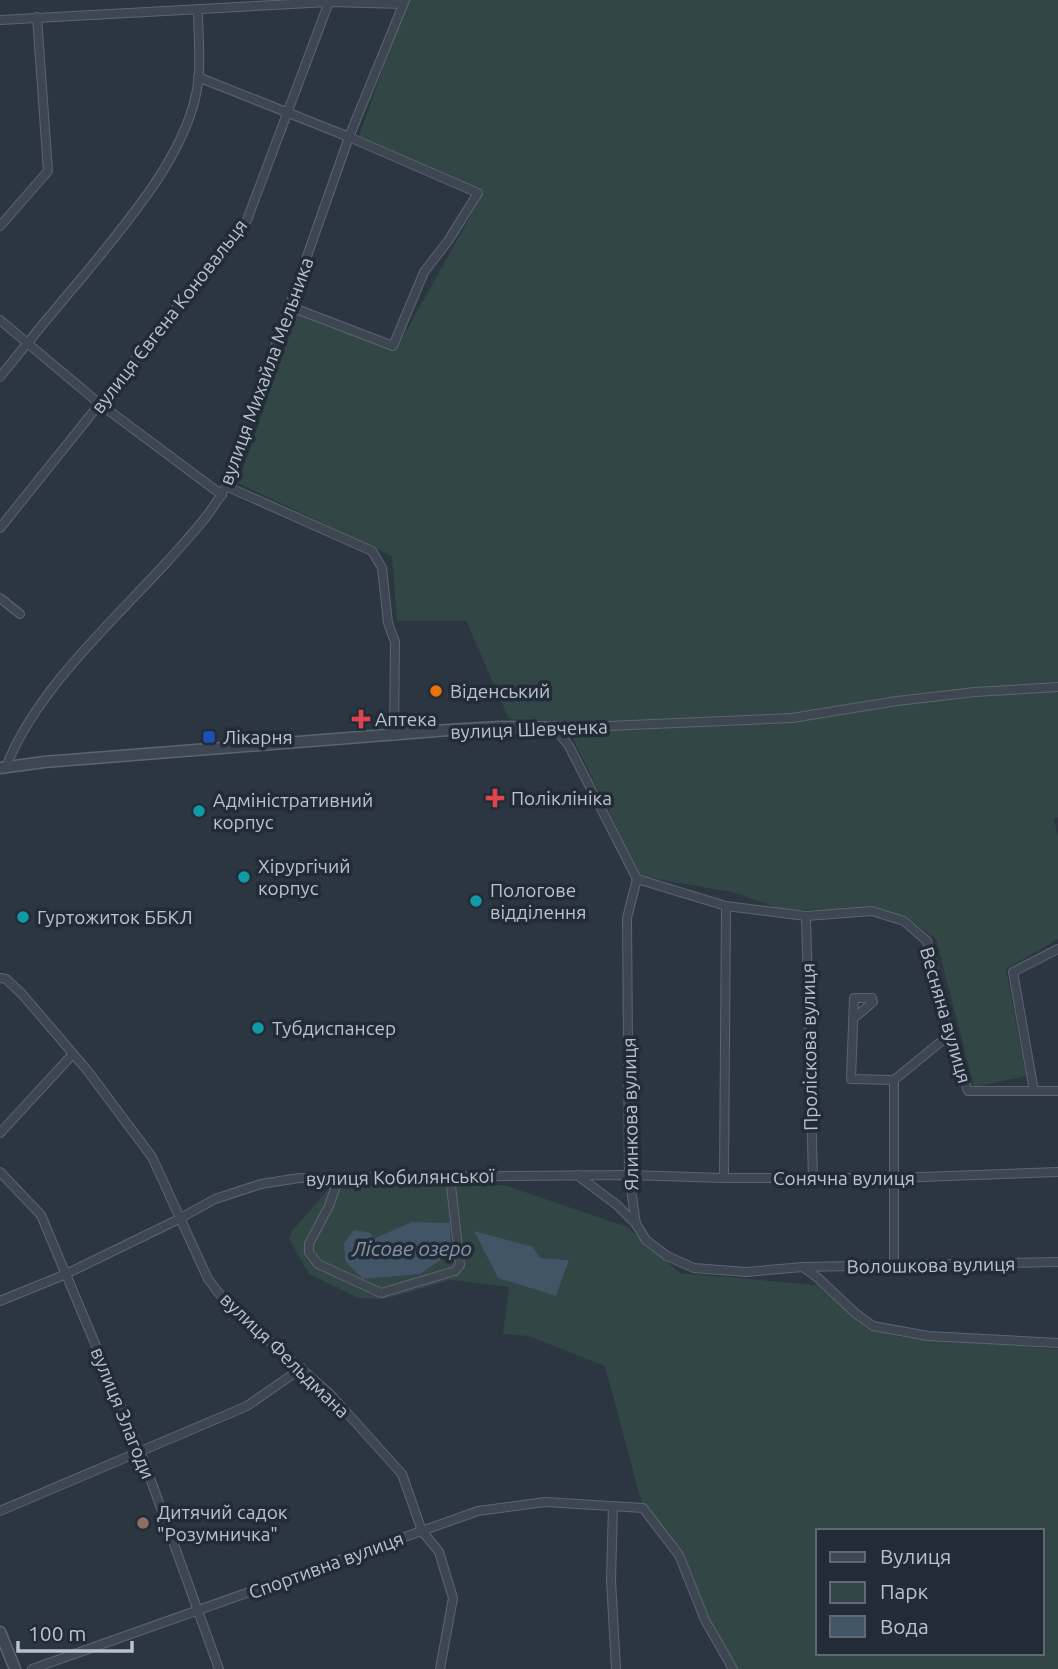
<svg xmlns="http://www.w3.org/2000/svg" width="1058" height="1669" font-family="Ubuntu,sans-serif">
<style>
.green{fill:#314645;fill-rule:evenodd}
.water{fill:#425567}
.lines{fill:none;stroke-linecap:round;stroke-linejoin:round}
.minor-casing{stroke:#5c656e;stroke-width:10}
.tertiary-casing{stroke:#5c656e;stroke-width:13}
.minor{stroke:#3e4751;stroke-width:8}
.tertiary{stroke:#3e4751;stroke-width:10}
.food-dot{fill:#e8710a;stroke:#232c36;stroke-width:2.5}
.health-dot{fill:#e0444e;stroke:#232c36;stroke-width:2.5}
.transit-dot{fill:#1a4fb4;stroke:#232c36;stroke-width:2.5}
.culture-dot{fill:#0f9aa8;stroke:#232c36;stroke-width:2.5}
.education-dot{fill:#8d6e63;stroke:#232c36;stroke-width:2.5}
.labels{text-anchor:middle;stroke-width:7;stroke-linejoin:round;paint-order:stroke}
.street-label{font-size:19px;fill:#bbc2cb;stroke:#232c36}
.poi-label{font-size:19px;fill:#bbc2cb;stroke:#232c36;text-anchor:start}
.water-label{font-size:21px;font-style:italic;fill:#8095aa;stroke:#232c36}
</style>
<rect width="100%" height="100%" fill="#2b3640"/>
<g class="green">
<polygon points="407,0 1058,0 1058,817 1054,819 1058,837 1058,939 1006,969 1026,1076 974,1087 936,939 906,916 874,909 783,910 736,893 641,876 570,733 571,723 509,719 466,621 397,621 392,556 238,483 297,313 396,349 484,192 359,136"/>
<path d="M411 1176 507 1186 627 1227 680 1273 817 1285 866 1328 902 1337 1058 1349V1669H733L705 1620 679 1555 643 1508 605 1366 528 1336 503 1334 509 1287 450 1280 386 1299 358 1298 309 1274 289 1239 292 1231 339 1177ZM475 1231 539 1258 568 1260 498 1278ZM818 1531H1042V1653H818Z"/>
</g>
<g class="water">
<polygon points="412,1222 450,1223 451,1253 420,1274 363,1279 345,1261 344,1243 354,1230 371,1233 373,1239"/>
<polygon points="474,1231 533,1247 540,1258 569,1260 556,1296 498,1278"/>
</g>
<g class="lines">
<g class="minor-casing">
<g id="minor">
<polyline points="0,20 329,2 403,4"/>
<polyline points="198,77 349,137 478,193 448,241 424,272 393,346 291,307"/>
<polyline points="0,226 48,171 37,17"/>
<polyline points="0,320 100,404 222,495"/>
<path d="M0 377C28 342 56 308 85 274 127 222 189 152 198 83 201 59 198 33 198 9"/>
<polyline points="226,486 372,551 382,568 388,623 395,642 394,736"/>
<polyline points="0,528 247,220 329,2"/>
<polyline points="0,598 20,614"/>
<polyline points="555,728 569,746 637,879"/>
<polyline points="561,728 792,718 897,701 975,692 1058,687"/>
<path d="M6 767C35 691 112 622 167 562 188 538 211 515 226 486L349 137 405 0"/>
<polyline points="637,879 627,918 629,1175 636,1224 646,1240 667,1256 694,1268 746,1272 803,1267 818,1278 855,1313 873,1326 928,1336 1058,1343"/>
<polyline points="637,879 726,906 806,916 872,911 904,921 927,941 949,1035 968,1091 1058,1091"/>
<polyline points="806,916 813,1178"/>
<polyline points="0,978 6,979 22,994 87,1070 152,1157 208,1279 227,1304 330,1394 402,1474 422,1531 439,1552 453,1598 440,1669"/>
<polyline points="854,1018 873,1002 872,998 854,998 851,1079 894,1080"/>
<polyline points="1034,1091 1013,972 1058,949"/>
<polyline points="0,1133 72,1055"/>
<polyline points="0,1172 41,1215 141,1453 219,1669"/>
<polyline points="577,1175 617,1205 636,1224"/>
<polyline points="339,1177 329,1206 309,1244 309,1252 318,1264 381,1293 455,1271 460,1265 450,1177"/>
<polyline points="724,1178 726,906"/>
<polyline points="894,1266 894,1080 949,1035"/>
<polyline points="803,1267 1058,1262"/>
<polyline points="0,1301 66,1274 179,1219 215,1199 261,1184 299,1178 629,1175 724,1178 893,1178 1058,1172"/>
<polyline points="613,1506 611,1580 616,1669"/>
<polyline points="0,1511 247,1406 302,1368"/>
<polyline points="32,1669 478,1511 545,1502 643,1508 679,1555 705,1620 733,1669"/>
</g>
</g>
<g class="tertiary-casing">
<g id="tertiary">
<polyline points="0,768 44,762 449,730 501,727 561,728"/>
<polyline points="0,1632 15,1669"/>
</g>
</g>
<use href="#minor" class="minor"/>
<use href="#tertiary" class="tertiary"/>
</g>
<circle class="food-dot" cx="436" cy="691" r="7"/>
<g class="health-dot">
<path d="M357.5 708.5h7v7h7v7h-7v7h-7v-7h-7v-7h7z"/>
<path d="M491.5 787.5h7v7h7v7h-7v7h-7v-7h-7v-7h7z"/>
</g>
<rect class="transit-dot" x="202" y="730" width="14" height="14" rx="3.5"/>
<g class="culture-dot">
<circle cx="199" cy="811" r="7"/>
<circle cx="244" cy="877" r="7"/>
<circle cx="476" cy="901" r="7"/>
<circle cx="23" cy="917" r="7"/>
<circle cx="258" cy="1028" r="7"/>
</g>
<circle class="education-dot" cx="143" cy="1523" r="7"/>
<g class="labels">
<g class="street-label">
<text transform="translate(169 316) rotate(-52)" y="7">вулиця Євгена Коновальця</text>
<text transform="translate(266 371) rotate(-70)" y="7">вулиця Михайла Мельника</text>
<text transform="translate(529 729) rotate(-2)" y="7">вулиця Шевченка</text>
<text transform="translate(946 1015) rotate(74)" y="7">Весняна вулиця</text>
<text transform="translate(809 1047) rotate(-91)" y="7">Проліскова вулиця</text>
<text transform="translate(630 1114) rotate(-91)" y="7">Ялинкова вулиця</text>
<text transform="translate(400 1177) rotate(-1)" y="7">вулиця Кобилянської</text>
<text x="844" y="1185">Сонячна вулиця</text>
<text transform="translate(931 1265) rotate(-1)" y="7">Волошкова вулиця</text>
<text transform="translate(285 1355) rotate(44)" y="7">вулиця Фельдмана</text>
<text transform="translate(123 1413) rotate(68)" y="7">вулиця Злагоди</text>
<text transform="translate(326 1565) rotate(-20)" y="7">Спортивна вулиця</text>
</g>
<g class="poi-label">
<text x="450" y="698">Віденський</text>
<text x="375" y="726">Аптека</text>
<text x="223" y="744">Лікарня</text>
<text x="511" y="805">Поліклініка</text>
<text x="213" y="807">Адміністративний<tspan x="213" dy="22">корпус</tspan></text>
<text x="258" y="873">Хірургічий<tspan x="258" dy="22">корпус</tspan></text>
<text x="490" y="897">Пологове<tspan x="490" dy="22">відділення</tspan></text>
<text x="37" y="924">Гуртожиток ББКЛ</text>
<text x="272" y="1035">Тубдиспансер</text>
<text x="157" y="1519">Дитячий садок<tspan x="157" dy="22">"Розумничка"</tspan></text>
</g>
<g class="water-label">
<text x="412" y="1256">Лісове озеро</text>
</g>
</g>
<rect x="816" y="1529" width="228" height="126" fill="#232c36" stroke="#606872" stroke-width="2"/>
<rect x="830" y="1552" width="35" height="10" fill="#3e4751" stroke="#606872" stroke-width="2"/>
<text x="880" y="1564" font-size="21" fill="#bbc2cb">Вулиця</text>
<rect x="830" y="1582" width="35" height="21" fill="#314645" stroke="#606872" stroke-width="2"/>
<text x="880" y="1599" font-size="21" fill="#bbc2cb">Парк</text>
<rect x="830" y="1616" width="35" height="21" fill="#425567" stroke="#606872" stroke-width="2"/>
<text x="880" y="1634" font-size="21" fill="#bbc2cb">Вода</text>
<path d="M18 1641v10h114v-10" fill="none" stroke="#bbc2cb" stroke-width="3.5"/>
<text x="28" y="1641" font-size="21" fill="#bbc2cb" stroke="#232c36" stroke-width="5" paint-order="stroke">100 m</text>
</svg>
